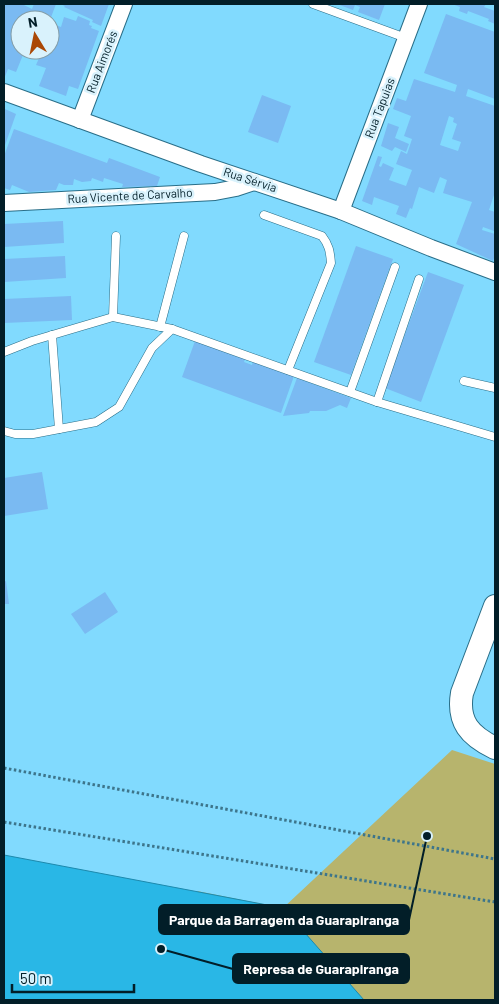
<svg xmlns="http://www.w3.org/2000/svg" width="499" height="1004" font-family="Barlow,sans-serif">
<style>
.green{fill:#b7b46d}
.water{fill:#29b7e6;stroke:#1d89ad}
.building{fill:#7abaf2;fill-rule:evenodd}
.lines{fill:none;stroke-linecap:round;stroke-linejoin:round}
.lane-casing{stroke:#296e88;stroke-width:9}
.street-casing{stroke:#296e88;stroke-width:18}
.secondary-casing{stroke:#296e88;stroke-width:24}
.path{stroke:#3d758b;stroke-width:3;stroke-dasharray:2.5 2.5;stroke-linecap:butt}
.lane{stroke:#fff;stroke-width:8}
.street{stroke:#fff;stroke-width:16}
.secondary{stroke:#fff;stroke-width:22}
.labels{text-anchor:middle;stroke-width:5;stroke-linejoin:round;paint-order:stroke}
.street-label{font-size:12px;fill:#021e28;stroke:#d9f2fc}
.leader{fill:none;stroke:#021e28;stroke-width:2}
.callout-dot{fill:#021e28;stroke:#d9f2fc;stroke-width:2}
.callout{fill:#021e28;stroke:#021e28;stroke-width:2}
.callout-label{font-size:14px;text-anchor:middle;font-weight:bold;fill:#fff}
</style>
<rect width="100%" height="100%" fill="#81dafe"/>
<polygon class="green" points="452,750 495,764 495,1000 283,1000 197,891 283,908"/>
<polygon class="water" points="4,855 283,908 364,1000 4,1000"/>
<g class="building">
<polygon points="4,4 25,4 24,5 32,9 34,4 56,4 50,20 20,20 20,36 17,44 20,45 20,50 25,50 16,72 8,69 4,79"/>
<polygon points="60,4 109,4 101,26 92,22 93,20 64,7 65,6"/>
<polygon points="337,4 385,4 379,20 358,12 360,7 355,5 353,10"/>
<polygon points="452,4 486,4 484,7 495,11 495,24 488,21 489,19 468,11 467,14 459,11 460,7"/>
<path d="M446 14 495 32V99L468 89 466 96 495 106V192L489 210 495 212V228L494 231 483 227 482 230 495 234V255L493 261 456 244 472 202 443 193 447 180 440 177 434 193 419 187 412 209 410 208 406 218 396 214 399 206 374 197 372 205 362 201 378 156 382 157 379 166 381 167 383 163 394 168 389 180 406 186 412 170 396 164 401 151 407 154 412 139 404 136 411 116 393 109 397 98 406 101 414 79 455 92 457 85 424 73ZM449 116 454 118 453 122 457 124 452 139 461 142 458 151 440 145Z"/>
<polygon points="78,16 90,21 89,25 92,26 91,28 99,31 78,89 69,86 66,96 39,86 46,68 36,65 40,56 28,52 28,50 50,50 50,32 53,24 61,27 64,17 76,21"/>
<polygon points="262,95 291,106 278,143 248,132"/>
<polygon points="5,109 16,114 4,148 4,113"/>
<polygon points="388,123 399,127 395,138 409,144 406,152 395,147 392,151 381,146"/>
<polygon points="14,129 107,163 109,158 160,177 157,186 122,187 123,184 104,178 103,182 92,178 91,181 82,182 74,179 73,185 64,185 59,183 56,190 29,192 12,185 10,190 4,188 4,156"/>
<polygon points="63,221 64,243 4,247 4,224"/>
<polygon points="356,246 393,259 351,375 314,362"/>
<polygon points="65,256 66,278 4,282 4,259"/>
<polygon points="428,272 464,285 421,402 385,388"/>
<polygon points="71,296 72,320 4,323 4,299"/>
<polygon points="195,341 245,359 244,362 252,365 253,362 294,376 281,413 182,377"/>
<polygon points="297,378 351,398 347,408 340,405 326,411 310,411 309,413 283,416"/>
<polygon points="42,472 48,509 4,516 4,478"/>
<polygon points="6,581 9,604 4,604 4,582"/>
<polygon points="105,592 118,612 85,634 71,614"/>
</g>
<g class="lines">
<g class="lane-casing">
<g id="lane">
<polyline points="313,4 406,38"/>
<path d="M264 215 322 236C329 245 330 251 331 263L288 370"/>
<polyline points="113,317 116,236"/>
<polyline points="160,327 184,236"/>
<polyline points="52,335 59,429"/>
<polyline points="4,352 32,341 113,317 172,329"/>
<polyline points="464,381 495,388"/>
<polyline points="350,392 395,267"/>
<polyline points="377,402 419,279"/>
<polyline points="4,431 15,434 33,434 96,422 119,407 152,348 172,329 377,402 495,437"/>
</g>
</g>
<g class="street-casing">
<g id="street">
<polyline points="4,92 201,164 341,211 431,248 495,272"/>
<polyline points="80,120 124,4"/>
<polyline points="4,203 215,192 236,188 254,182"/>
<polyline points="341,211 419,4"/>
</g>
</g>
<g class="secondary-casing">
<path id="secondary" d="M495 606 462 693C457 722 470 736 495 748"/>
</g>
<g class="path">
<polyline points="4,768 495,859"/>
<polyline points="4,822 495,902"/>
</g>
<use href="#lane" class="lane"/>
<use href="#street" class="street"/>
<use href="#secondary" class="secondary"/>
</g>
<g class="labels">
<g class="street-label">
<text transform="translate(102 62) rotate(-69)" y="4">Rua Aimorés</text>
<text transform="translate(380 108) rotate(-69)" y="4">Rua Tapuias</text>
<text transform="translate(250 180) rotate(18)" y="4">Rua Sérvia</text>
<text transform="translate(130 196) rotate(-3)" y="4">Rua Vicente de Carvalho</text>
</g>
</g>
<path class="leader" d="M427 836L409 920M161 949L233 969"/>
<g class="callout-dot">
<circle cx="427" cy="836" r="5"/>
<circle cx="161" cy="949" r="5"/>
</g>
<g class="callout">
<rect x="159" y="905" width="250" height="29" rx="5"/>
<rect x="233" y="954" width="176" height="29" rx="5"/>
</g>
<g class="callout-label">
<text x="284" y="925">Parque da Barragem da Guarapiranga</text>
<text x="321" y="974">Represa de Guarapiranga</text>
</g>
<rect width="499" height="1004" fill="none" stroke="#021e28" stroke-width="10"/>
<g transform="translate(35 35) rotate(350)"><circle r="24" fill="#d9f2fc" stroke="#839da7"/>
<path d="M0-4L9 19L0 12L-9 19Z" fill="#aa4806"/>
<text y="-8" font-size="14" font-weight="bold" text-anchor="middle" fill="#021e28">N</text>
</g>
<path d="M12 984v8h122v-8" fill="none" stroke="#021e28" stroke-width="2.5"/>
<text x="20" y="984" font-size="15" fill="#021e28" stroke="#d9f2fc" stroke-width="4" paint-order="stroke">50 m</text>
</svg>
